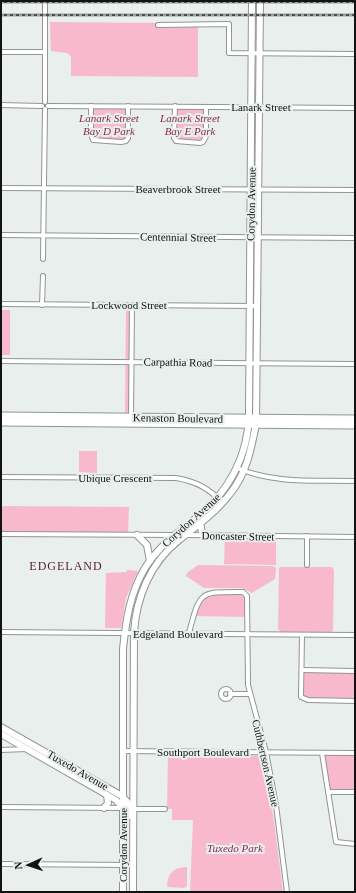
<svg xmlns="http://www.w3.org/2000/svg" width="356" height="893" font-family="'Times New Roman',serif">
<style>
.green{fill:#f9b9cc}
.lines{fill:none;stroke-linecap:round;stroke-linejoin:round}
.minor-casing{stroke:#8f9694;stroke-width:6}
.secondary-casing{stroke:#8f9694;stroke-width:8}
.primary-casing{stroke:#8f9694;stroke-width:9}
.minor{stroke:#fff;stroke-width:4}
.secondary{stroke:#fff;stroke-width:6}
.primary{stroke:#fff;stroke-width:7}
.rail-casing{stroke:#4a4e4d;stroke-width:2.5}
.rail{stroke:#e8efed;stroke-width:1;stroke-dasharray:3;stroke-linecap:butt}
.labels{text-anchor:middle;stroke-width:4;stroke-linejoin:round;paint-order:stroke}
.street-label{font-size:11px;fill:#101312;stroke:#e8efed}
.park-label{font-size:11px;font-style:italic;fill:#892851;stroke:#e8efed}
.neighbourhood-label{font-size:12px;letter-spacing:1px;fill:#5a1833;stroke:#e8efed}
</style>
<rect width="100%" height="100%" fill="#e8efed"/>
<g class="green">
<polygon points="50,22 156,23 158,28 198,27 198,77 71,76 71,57 67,53 51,51"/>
<polygon points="91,106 128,106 126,141 93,140"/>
<polygon points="175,106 206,107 206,136 203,142 176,141"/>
<polygon points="126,305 132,305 131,417 125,417"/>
<rect x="1" y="310" width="9" height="45"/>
<polygon points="79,451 97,451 97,473 79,472"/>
<polygon points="1,506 129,507 128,533 1,532"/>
<polygon points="225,536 276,536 276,565 224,564"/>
<polygon points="198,565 273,566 276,568 275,579 252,593 242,588 204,588 186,576 188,572"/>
<polygon points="281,567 332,567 334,570 333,631 331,632 281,632 278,629 279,568"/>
<polygon points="127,570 138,571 126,598 121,628 105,628 106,573 127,572"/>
<polygon points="243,592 247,596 248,617 193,616 205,594"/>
<polygon points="302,670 355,671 355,701 304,699 301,693"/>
<polygon points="322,753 355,753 355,792 328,792"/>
<polygon points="170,754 262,756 274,820 283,892 190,892 193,820 172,820 172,809 167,809 168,756"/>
<path d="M187 867V886L184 888 167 887C168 873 172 868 187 867Z"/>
</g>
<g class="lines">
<g class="minor-casing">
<g id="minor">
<polyline points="158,25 229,24 229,53 355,54"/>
<polyline points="1,52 45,52"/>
<polyline points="45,102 45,1"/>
<polyline points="1,105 42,106"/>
<polyline points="48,106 355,108"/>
<polyline points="91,106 91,134 93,140 121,142 126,141 128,138 128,106"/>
<polyline points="175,106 174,138 176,141 200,143 203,142 206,136 206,107"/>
<polyline points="1,188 355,190"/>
<polyline points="1,235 355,238"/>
<polyline points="43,259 45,109"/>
<polyline points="1,304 257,306"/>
<polyline points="42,305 43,276"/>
<polyline points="1,361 355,364"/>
<polyline points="131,417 132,305"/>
<path d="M237 468C275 484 315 480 355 481"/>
<path d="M1 477 176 478C195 481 210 488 222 503"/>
<polyline points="1,534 175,535"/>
<polyline points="185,535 355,537"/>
<polyline points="307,565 307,536"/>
<polyline points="1,632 355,635"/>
<path d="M189 633C200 590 200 592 243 592L247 596 248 685 266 752 276 805 287 892"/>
<polyline points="302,635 301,697 308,700 355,701"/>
<polyline points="302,670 355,671"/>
<circle cx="226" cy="694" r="5"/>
<polyline points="230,694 250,694"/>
<polyline points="1,750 27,749"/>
<polyline points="122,751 355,753"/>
<polyline points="322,753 336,842 355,844"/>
<polyline points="328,792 355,792"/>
<polyline points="1,807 123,808"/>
<polyline points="134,809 165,809"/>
<polyline points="1,864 133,865"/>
</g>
</g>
<g class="secondary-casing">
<g id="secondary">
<polyline points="200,524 202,532 205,536"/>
<polyline points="137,535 147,545 150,561"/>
<polyline points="1,727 122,796 129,804 130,816"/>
<polyline points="1,734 116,800 123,808"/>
<polyline points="104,808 108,803 107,795"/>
<path d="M123 892V649C126 620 130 593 145 568 158 547 176 534 195 519 228 493 248 457 249 415L252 1"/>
<path d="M133 892 134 633C136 598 150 563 179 540 197 526 215 513 229 495 246 475 251 450 256 424L260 1"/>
</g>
</g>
<g class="primary-casing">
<g id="primary">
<polyline points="1,416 355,419"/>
<polyline points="1,422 355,425"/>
</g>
</g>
<use href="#minor" class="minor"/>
<use href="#secondary" class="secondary"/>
<use href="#primary" class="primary"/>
<g class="rail-casing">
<g id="rail">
<polyline points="1,2 355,2"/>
<polyline points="1,15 355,15"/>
</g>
</g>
<use href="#rail" class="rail"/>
</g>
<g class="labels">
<g class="street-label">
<text x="261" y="111">Lanark Street</text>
<text x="178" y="193">Beaverbrook Street</text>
<text transform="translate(251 204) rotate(-89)" y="4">Corydon Avenue</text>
<text transform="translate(178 237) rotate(1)" y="4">Centennial Street</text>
<text x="129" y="309">Lockwood Street</text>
<text transform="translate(178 362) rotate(1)" y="4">Carpathia Road</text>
<text transform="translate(178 418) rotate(1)" y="4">Kenaston Boulevard</text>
<text x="115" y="482">Ubique Crescent</text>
<text transform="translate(191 520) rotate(-42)" y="4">Corydon Avenue</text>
<text transform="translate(238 536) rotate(1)" y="4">Doncaster Street</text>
<text x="178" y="638">Edgeland Boulevard</text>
<text x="203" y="756">Southport Boulevard</text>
<text transform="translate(266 763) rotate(77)" y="4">Cuthbertson Avenue</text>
<text transform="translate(78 770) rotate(30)" y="4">Tuxedo Avenue</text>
<text transform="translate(123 845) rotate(-90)" y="4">Corydon Avenue</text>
</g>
<g class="park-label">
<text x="109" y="122">Lanark Street<tspan x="109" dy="13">Bay D Park</tspan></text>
<text x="190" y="122">Lanark Street<tspan x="190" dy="13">Bay E Park</tspan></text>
<text x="235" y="852">Tuxedo Park</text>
</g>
<g class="neighbourhood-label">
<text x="66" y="570">EDGELAND</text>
</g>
</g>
<rect width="356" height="893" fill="none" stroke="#101312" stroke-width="4"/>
<g transform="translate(28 865) rotate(267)" stroke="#e8efed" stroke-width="3" paint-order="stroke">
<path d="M0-3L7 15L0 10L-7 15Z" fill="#101312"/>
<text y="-6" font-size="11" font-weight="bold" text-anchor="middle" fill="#101312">N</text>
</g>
</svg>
